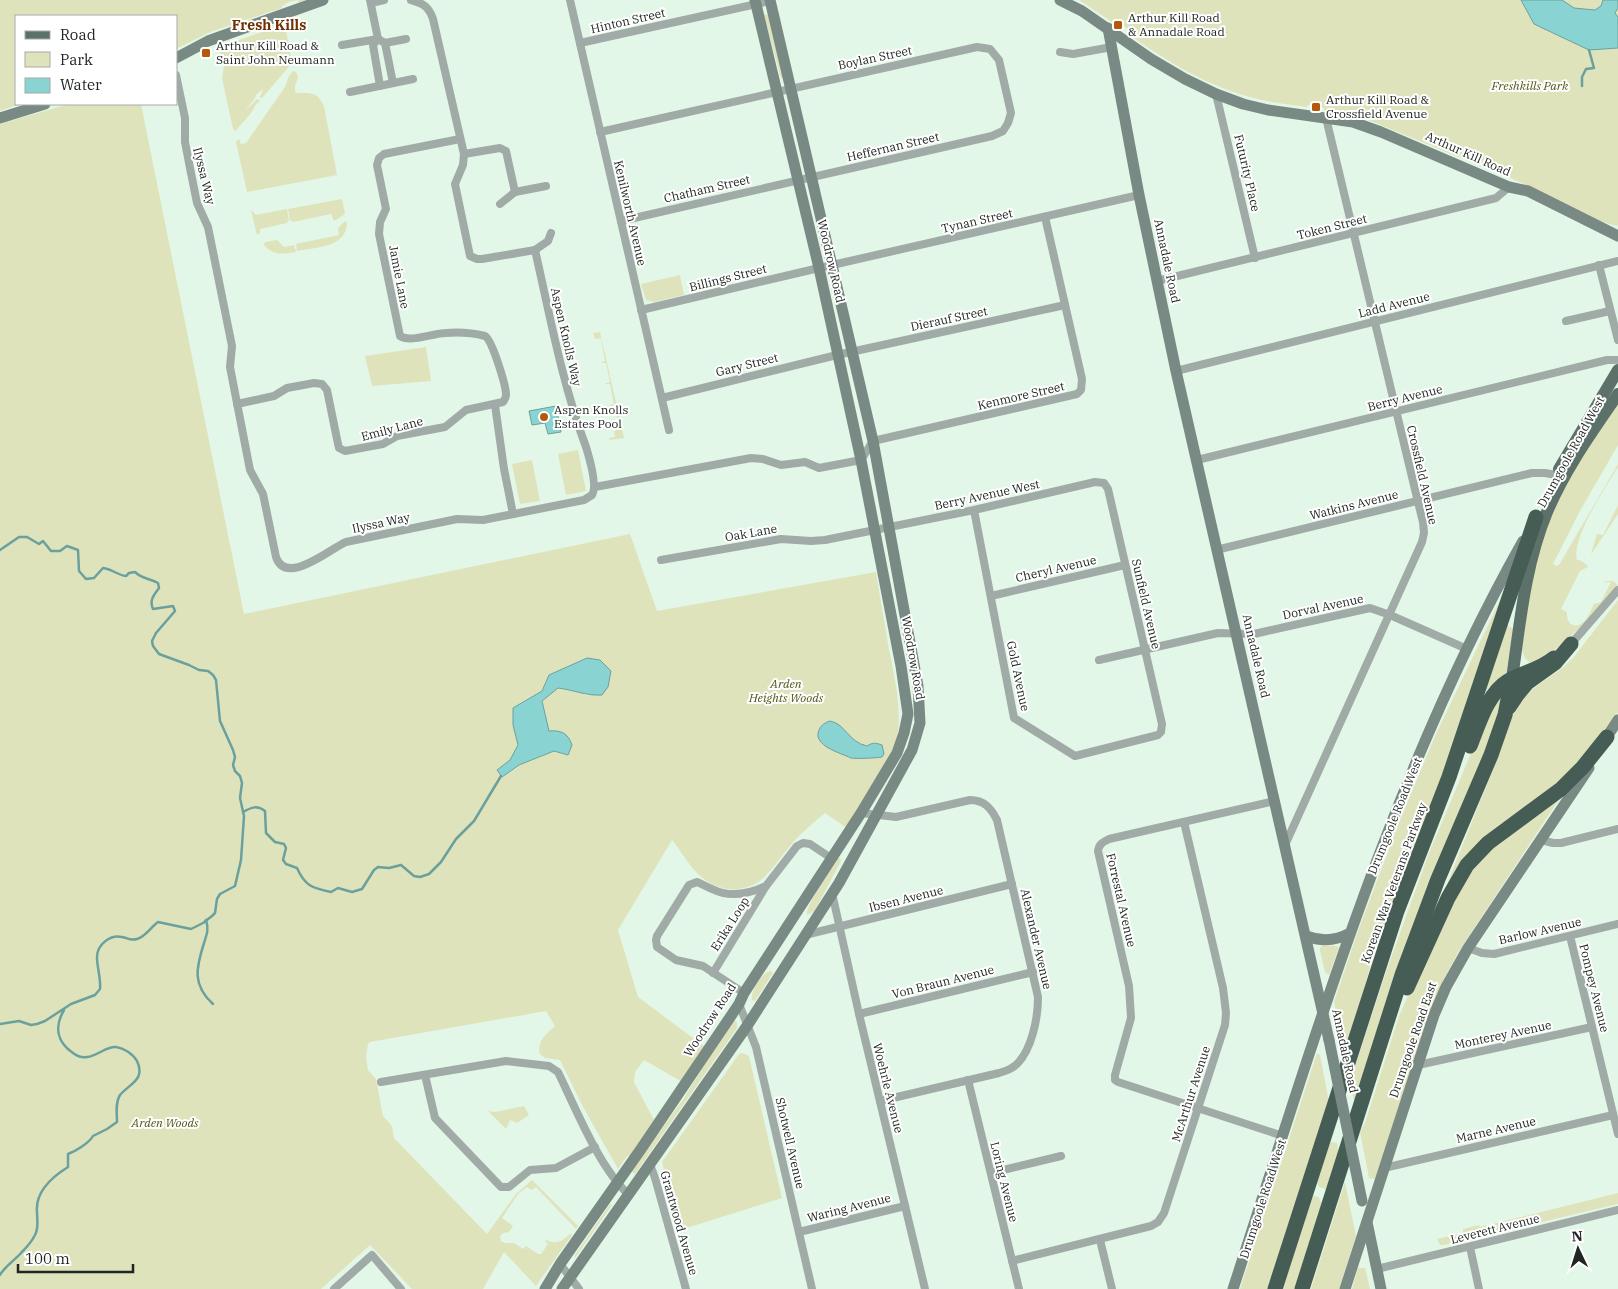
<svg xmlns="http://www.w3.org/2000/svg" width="1618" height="1289" font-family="'IBM Plex Serif',serif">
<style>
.green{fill:#dfe3bc;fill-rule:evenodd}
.water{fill:#89d4d2;stroke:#6aa09d}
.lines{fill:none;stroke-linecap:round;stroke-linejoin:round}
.stream{stroke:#6aa09d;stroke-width:2.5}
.street{stroke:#a0aba7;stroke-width:8}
.secondary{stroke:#798984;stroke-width:11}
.primary{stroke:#5d716b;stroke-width:12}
.highway{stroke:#465d56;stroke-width:15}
.secondary-bridge{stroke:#798984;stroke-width:11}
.poi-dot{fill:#b6570c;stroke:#fff;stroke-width:2}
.labels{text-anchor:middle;stroke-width:4;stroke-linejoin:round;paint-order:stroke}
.poi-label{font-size:12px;fill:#202722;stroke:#fff;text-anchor:start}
.street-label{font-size:12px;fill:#202722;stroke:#fff}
.park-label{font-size:12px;font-style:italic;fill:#525516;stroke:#fff}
.neighbourhood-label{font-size:14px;font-weight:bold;fill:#6d3102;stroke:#fff}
</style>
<rect width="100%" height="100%" fill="#e2f7e7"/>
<g class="green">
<polygon points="0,0 306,0 299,3 298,0 289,2 282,6 282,8 210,32 176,49 176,16 16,16 16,104 20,104 0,111"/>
<path d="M1079 0H1618V225L1617 226 1596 220 1522 183 1366 119 1349 114 1324 110V108L1308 105 1307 107C1290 104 1271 103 1254 98 1209 87 1168 62 1131 36L1133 32 1120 24H1115Z"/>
<polygon points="768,14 783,78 781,78 764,15"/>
<path d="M285 24 292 63 262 98 259 97 261 95 263 89 256 95 255 98 245 111 257 99 260 101C255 104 255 107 253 110 248 118 240 124 236 131L233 129 222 78 224 66 219 49 233 42Z"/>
<path d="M293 71 296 72 298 77 295 86V92L297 93C311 93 317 91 324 106L337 175 247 192 236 142 239 139 241 144 246 143 285 87 289 76Z"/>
<path d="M69 104H141L244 614 630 534 657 611 876 572C880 598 885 624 889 650 895 678 904 718 895 746L847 828 825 813C815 821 805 830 796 839 784 852 774 869 761 880 741 895 715 891 698 874 688 864 681 851 672 840L618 930 638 997 705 1047 684 1083 644 1060 635 1072 634 1082 655 1122 630 1156H627L618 1169 582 1105 560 1060 545 1058 540 1054C536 1042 547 1033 555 1026L546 1011 370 1042 368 1044 366 1056 368 1070 376 1079 383 1116 392 1126 394 1138 487 1234 516 1194 532 1180 578 1226 576 1229 536 1187 531 1190 527 1187 518 1194 502 1218 513 1226 509 1232 503 1233 500 1236 501 1241 505 1243H514L523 1249 526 1246 538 1254H541L548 1244 545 1241 546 1240C557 1245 562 1241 570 1234L572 1235 536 1286 504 1252 483 1289H412L370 1245 321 1289H0V124ZM587 658 588 696 575 690 557 688 542 701 549 731 568 755 554 751 519 765 502 777 497 770 510 760 518 745 513 725 542 691 549 675Z"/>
<polygon points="342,199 345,214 334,221 331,214 293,222 290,220 288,209"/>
<polygon points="287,209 289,220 287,223 260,229 260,233 257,235 251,210 256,215"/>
<path d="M345 221 347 223C346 248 316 247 297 251L296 244 339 235 338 228Z"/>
<path d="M277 240 284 247 294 245 296 252C282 254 273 256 263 244L266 242Z"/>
<polygon points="680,275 684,295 654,302 646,300 641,284"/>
<polygon points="600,332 624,438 610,440 609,438 615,437 614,431 619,429 615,406 608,406 614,404 610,384 604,384 610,382 606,363 600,363 605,361 601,338 595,339 593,333"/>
<polygon points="426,347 431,381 372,386 365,356"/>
<path d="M1618 402V445L1580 511 1553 564 1556 566 1559 565 1618 464V467C1606 487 1571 538 1577 560H1580L1587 565 1588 567 1580 571 1561 609 1567 612C1567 617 1567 621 1571 624 1583 631 1590 612 1594 604L1601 602 1611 582H1607L1605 583V581H1613L1617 584V587L1585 623 1548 656 1536 663 1529 662 1525 658 1522 650C1528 606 1532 563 1548 522 1564 479 1593 441 1618 402Z"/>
<polygon points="578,450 586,491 566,495 558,454"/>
<polygon points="532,460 540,501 520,504 512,464"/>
<polygon points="1618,505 1618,514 1592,553 1591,554 1597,534 1603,535"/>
<polygon points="1512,575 1445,771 1405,870 1373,956 1345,1057 1334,1002 1358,931 1402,815 1436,734"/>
<polygon points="1618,600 1618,712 1590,755 1443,894 1500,752 1514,710 1528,692 1561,669 1573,658"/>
<polygon points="1507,625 1513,629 1509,677 1490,688 1489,687 1484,693"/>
<polygon points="1507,690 1356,1112 1350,1081 1387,969 1429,853 1490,708"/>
<polygon points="1562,795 1459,951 1443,980 1375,1179 1369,1178 1360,1132 1365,1123 1399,1016 1459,884 1487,851"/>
<path d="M838 858H840L841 861 815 910 811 913 807 915C805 906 832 869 838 858Z"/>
<polygon points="1322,945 1336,946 1339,947 1329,975 1325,972 1320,951 1320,948"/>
<path d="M771 971 773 973 755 1001 752 1000C750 991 762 972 771 971Z"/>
<polygon points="734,1021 737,1022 737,1028 635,1174 631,1171 684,1098 731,1022"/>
<polygon points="742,1053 749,1056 782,1198 680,1230 662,1162 739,1054"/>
<polygon points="1317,1053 1320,1055 1330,1107 1268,1289 1240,1289"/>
<polygon points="524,1106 529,1115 517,1123 510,1120 506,1129 488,1111 495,1112"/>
<polygon points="1331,1142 1337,1143 1340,1157 1328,1188 1325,1189 1319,1187 1316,1180 1329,1144"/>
<polygon points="1345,1182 1356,1236 1339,1289 1311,1289"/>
<polygon points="1618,1193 1618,1204 1444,1245 1440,1245 1437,1239 1463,1233 1463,1229 1479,1225 1480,1227"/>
<polygon points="1314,1196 1319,1197 1321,1203 1320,1214 1305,1266 1299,1274 1297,1289 1282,1289 1312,1198"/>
<polygon points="610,1204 612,1205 575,1258 575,1255"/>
<polygon points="1358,1268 1365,1268 1370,1289 1352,1289"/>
</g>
<g class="water">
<polygon points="1521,0 1562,0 1574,8 1595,10 1601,6 1603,0 1618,0 1618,8 1615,13 1618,17 1618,48 1589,50 1534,24"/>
<polygon points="556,406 561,432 548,434 545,423 532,425 529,411"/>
<path d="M587 658 600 660 611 671 608 687 602 695C586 696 574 690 558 688L542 701 549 731C561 730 568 733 572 745L568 755 554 751 519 765 502 777 497 770 510 760 518 745 513 725V708L542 691 549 675Z"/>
<path d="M830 721C846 724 848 742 867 746 873 742 876 743 882 745L884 754 882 757C878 758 855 759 851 758 841 753 812 746 819 730 821 725 826 722 830 721Z"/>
</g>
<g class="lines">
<g class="stream">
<polyline points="1582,86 1582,77 1586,69 1594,68 1589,50"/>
<path d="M0 550 19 537H27L39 544 43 541 51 551H60L67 546 78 550 79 571 86 579 94 578 103 568C112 569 117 575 126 576L129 573 135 572C142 579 149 578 158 583L159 588C154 595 149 600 153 609L173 606 175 611 156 633 152 641 153 646 159 654 189 665 199 670 208 671 213 675 216 680 220 721 233 750 235 757 233 765 235 771 240 776 242 783 240 798 244 816 241 860 235 886 220 894 217 899 215 913 212 916 203 923 191 929 158 922C151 927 145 937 137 939 130 941 128 938 122 937 110 934 97 945 97 957 97 968 101 978 100 989L95 995 71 1004 45 1021 37 1024 31 1025 19 1021 0 1024"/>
<path d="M243 812C252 807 257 805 265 811L266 833 275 842 284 844 286 848 283 860 286 864 297 868C305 886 312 888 331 892L338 888 352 892 362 889 374 870 378 867 389 868 401 865 414 876 420 877 429 874 441 862 456 839 474 821 501 776"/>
<path d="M206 920C209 929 207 934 204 943 196 968 192 985 213 1004"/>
<path d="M0 1275C5 1266 14 1261 21 1253 26 1248 32 1241 35 1235 39 1228 37 1220 37 1212 35 1192 52 1177 68 1167V1154C76 1151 89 1143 93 1136L107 1129 117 1122C117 1113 115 1103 120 1095 129 1084 146 1080 137 1061 133 1054 124 1048 116 1047 106 1046 98 1056 87 1057 82 1058 77 1056 73 1053 57 1042 54 1027 64 1010"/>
</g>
<g class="street">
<polyline points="370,0 378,39"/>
<path d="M411 0C423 3 429 7 433 19L464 154 463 165 455 184 470 256 477 259H482L535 250 548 241 551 233"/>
<polyline points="570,0 669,430"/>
<polyline points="371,3 384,0"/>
<polyline points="378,39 373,45 380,86"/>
<polyline points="385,43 406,39"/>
<polyline points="580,43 770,1"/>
<polyline points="342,45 378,39 385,43 393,83"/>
<polyline points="1060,52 1073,54 1112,47"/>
<path d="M176 75 185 118V142L190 168 197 203 208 227 232 346 230 367 250 470 263 494 276 557C286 587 331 548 346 542L457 519 483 520 584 500 592 495C598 486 589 457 586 447 562 383 550 316 535 250"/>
<polyline points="350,92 413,79"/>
<polyline points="1216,94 1255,258"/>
<polyline points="600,132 977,47 990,49 999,60 1011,113 1008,123 1003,131 992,136 621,221"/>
<polyline points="464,154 500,148 506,151 515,192"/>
<polyline points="500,204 515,192 546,186"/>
<polyline points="1599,265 1618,340"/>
<polyline points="1157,281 1496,198 1509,187"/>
<polyline points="641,310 819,268 1139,195"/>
<polyline points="1566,321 1610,311"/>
<polyline points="1176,371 1618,261"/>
<polyline points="662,398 837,355 1065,305"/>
<path d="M237 404 274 396 287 388 314 383 322 384 327 390 338 444 339 448 345 451 383 444 397 436 445 427 466 410 503 402C505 399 506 398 506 395 506 385 492 340 485 336 473 333 459 332 446 333 433 333 410 343 400 336L379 234 380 222 386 209 377 165 379 158 384 154 460 139"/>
<polyline points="495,405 504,469 513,514"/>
<polyline points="1197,460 1607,360 1618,360"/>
<polyline points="595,487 751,458 763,459 781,465 805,462 819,468 861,460 873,441 1077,394 1081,390 1082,379 1045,217"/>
<polyline points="1216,550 1532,473 1545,473 1556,475"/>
<polyline points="661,560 781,539 811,541 825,540 974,510 1095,482 1104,483 1108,489 1162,724 1161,732 1158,735 1075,756 1014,718 974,510"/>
<polyline points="991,596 1125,565"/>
<polyline points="1571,644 1618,590"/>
<polyline points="1099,660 1218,633 1254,634 1370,608 1390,615 1467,649"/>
<path d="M1275 801 1109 839C1103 842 1099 844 1098 851L1129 986 1131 1018 1115 1075V1080L1118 1082 1283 1136"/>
<path d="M861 813 896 817 970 800C984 800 991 808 997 820L1038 997C1038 1018 1032 1049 1017 1064 1012 1069 1006 1071 999 1073L880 1101"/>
<polyline points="1541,840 1553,843 1561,843 1618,829"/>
<polyline points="1285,845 1422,542 1424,533 1423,522 1418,502 1326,118"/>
<polyline points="832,893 859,1014 925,1289"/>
<polyline points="805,935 1012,884"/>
<polyline points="1570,936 1618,1134"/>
<polyline points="1468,948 1482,953 1494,954 1618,924"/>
<polyline points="713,973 766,886"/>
<path d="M744 993 703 966 676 960 657 947 656 940 657 936 689 885 697 882C702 884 707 887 712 889 730 898 749 894 766 886L797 846 803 843 810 844 831 858"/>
<polyline points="739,1004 756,1047 812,1289"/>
<polyline points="859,1014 1033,972"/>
<polyline points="1418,1065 1592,1027"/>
<polyline points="425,1075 435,1118 501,1187 509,1187 530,1170 556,1168 595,1147"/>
<polyline points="968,1080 1019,1289"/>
<path d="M381 1082 506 1061 549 1066 558 1072C576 1109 599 1167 628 1194"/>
<polyline points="650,1164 655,1178 686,1289"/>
<polyline points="1384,1168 1613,1115"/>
<polyline points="991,1173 1061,1156"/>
<polyline points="799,1232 905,1206"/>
<polyline points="1100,1240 1112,1289"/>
<polyline points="1470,1247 1479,1289"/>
<polyline points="1012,1261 1151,1226 1158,1222 1164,1213 1225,1025 1226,1013 1223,988 1184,822"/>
<polyline points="560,1264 579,1289"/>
<polyline points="1377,1269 1618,1210"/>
<polyline points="334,1289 372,1255 401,1289"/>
</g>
<g class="secondary">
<polyline points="1060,0 1082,11 1151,59 1185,79 1216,94 1243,104 1268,110 1353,122 1381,132 1509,187 1528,191 1618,236"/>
<polyline points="1108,28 1139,195 1176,371 1329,1040"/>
<polyline points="176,58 208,41 323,0"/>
<polyline points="0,118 45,104"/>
<polyline points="1603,743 1618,720"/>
<path d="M1306 936C1322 942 1336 941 1350 933"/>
<polyline points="1367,1222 1381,1289"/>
<polyline points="545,1289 560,1264 641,1149 739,1004 744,993 861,813 897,753 904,733 908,714 901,666 861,460 819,268 755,0"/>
<polyline points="562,1289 747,1026 839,883 912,750 920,723 918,686 873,441 770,0"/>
<path d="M1233 1289C1316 1035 1391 775 1523 541"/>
<polyline points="1345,1289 1434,1015 1446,987 1468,948 1589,768"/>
</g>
<g class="primary">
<polyline points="1559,469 1618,370"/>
<path d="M1512 679C1520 623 1525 565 1547 512 1565 469 1592 432 1618 394"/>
</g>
<g class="highway">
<polyline points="1509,707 1517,695 1527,683 1555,663 1571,644"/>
<path d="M1470 746C1479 724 1487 694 1508 681 1523 672 1540 670 1554 658"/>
<polyline points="1407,988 1448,898 1467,865 1488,843 1561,789 1583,767 1607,737"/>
<polyline points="1275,1289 1397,911 1449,777 1536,517"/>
<polyline points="1302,1289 1402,975 1438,879 1491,755 1505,715 1512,679"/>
</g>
<polyline class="secondary-bridge" points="1329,1040 1362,1201"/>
</g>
<g class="poi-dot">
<rect x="1113" y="20" width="10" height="10" rx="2.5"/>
<rect x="201" y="48" width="10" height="10" rx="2.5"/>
<rect x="1311" y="102" width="10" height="10" rx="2.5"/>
<circle cx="544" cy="417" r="5"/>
</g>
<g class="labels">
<g class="poi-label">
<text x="1128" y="22">Arthur Kill Road<tspan x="1128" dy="14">&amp; Annadale Road</tspan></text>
<text x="216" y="50">Arthur Kill Road &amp;<tspan x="216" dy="14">Saint John Neumann</tspan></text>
<text x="1326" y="104">Arthur Kill Road &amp;<tspan x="1326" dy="14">Crossfield Avenue</tspan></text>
<text x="554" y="414">Aspen Knolls<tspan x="554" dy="14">Estates Pool</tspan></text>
</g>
<g class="street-label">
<text transform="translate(628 21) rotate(-13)" y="4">Hinton Street</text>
<text transform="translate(875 58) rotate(-12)" y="4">Boylan Street</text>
<text transform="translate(893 147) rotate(-13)" y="4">Heffernan Street</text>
<text transform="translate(1468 154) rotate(24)" y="4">Arthur Kill Road</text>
<text transform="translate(1247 173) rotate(77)" y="4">Futurity Place</text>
<text transform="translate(204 176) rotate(76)" y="4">Ilyssa Way</text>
<text transform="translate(707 189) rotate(-13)" y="4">Chatham Street</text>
<text transform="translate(630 213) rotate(77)" y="4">Kenilworth Avenue</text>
<text transform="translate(977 221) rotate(-13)" y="4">Tynan Street</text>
<text transform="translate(1332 227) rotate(-14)" y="4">Token Street</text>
<text transform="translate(831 261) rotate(77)" y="4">Woodrow Road</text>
<text transform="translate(1167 261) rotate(78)" y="4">Annadale Road</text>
<text transform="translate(399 277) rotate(79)" y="4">Jamie Lane</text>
<text transform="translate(728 278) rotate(-14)" y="4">Billings Street</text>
<text transform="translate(1394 305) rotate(-14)" y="4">Ladd Avenue</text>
<text transform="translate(949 319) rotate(-12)" y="4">Dierauf Street</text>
<text transform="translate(566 337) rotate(77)" y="4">Aspen Knolls Way</text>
<text transform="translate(747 365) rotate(-14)" y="4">Gary Street</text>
<text transform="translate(1021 396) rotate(-13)" y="4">Kenmore Street</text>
<text transform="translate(1405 398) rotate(-14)" y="4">Berry Avenue</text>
<text transform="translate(392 429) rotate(-15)" y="4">Emily Lane</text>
<text transform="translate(1571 452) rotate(-61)" y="4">Drumgoole Road West</text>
<text transform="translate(1422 475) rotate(77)" y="4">Crossfield Avenue</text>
<text transform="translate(987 495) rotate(-12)" y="4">Berry Avenue West</text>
<text transform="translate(1354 505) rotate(-14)" y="4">Watkins Avenue</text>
<text transform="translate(381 523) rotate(-12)" y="4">Ilyssa Way</text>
<text transform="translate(751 533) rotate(-10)" y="4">Oak Lane</text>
<text transform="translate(1056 569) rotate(-13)" y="4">Cheryl Avenue</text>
<text transform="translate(1146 604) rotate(77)" y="4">Sunfield Avenue</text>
<text transform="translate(1323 607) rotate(-12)" y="4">Dorval Avenue</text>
<text transform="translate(1256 656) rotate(77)" y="4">Annadale Road</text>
<text transform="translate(913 658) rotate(80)" y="4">Woodrow Road</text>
<text transform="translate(1018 676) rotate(78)" y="4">Gold Avenue</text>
<text transform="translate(1395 816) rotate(-68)" y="4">Drumgoole Road West</text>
<text transform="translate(1394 883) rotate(-70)" y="4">Korean War Veterans Parkway</text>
<text transform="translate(906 899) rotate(-14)" y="4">Ibsen Avenue</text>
<text transform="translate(1121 900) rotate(77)" y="4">Forrestal Avenue</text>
<text transform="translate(730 924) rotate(-58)" y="4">Erika Loop</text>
<text transform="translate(1540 931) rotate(-13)" y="4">Barlow Avenue</text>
<text transform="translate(1036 939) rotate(77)" y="4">Alexander Avenue</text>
<text transform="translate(943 982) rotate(-14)" y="4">Von Braun Avenue</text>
<text transform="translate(1594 988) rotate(76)" y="4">Pompey Avenue</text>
<text transform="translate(710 1020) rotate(-57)" y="4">Woodrow Road</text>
<text transform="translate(1503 1035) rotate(-12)" y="4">Monterey Avenue</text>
<text transform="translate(1413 1040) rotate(-71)" y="4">Drumgoole Road East</text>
<text transform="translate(1345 1051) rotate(78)" y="4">Annadale Road</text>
<text transform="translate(888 1088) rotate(76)" y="4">Woehrle Avenue</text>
<text transform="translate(1191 1094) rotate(-72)" y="4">McArthur Avenue</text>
<text transform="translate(1496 1130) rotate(-13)" y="4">Marne Avenue</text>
<text transform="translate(790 1143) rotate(77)" y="4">Shotwell Avenue</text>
<text transform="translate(1004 1182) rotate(76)" y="4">Loring Avenue</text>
<text transform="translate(1263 1199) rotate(-72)" y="4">Drumgoole Road West</text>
<text transform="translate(849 1208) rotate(-14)" y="4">Waring Avenue</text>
<text transform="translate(679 1223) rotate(74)" y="4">Grantwood Avenue</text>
<text transform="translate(1495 1229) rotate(-14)" y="4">Leverett Avenue</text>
</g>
<g class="park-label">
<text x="1530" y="90">Freshkills Park</text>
<text x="786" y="688">Arden<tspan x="786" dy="14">Heights Woods</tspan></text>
<text x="165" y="1127">Arden Woods</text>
</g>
<g class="neighbourhood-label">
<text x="269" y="30">Fresh Kills</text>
</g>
</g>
<rect x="15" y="15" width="162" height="90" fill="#ffffff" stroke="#a6a9a7"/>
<rect x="25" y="31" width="25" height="8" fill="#5d716b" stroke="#a6a9a7"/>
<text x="60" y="40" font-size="15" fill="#202722">Road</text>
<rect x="25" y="52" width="25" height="15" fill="#dfe3bc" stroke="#a6a9a7"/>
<text x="60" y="65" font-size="15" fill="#202722">Park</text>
<rect x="25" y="78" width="25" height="15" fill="#89d4d2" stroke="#a6a9a7"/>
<text x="60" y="90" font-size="15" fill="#202722">Water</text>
<g transform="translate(1578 1249) rotate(356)" stroke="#ffffff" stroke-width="4" paint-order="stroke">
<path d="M0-4L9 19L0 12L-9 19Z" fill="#202722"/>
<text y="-8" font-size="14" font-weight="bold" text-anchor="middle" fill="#202722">N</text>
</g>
<path d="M18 1264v8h115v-8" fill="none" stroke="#202722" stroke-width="2.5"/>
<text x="25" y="1264" font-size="15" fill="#202722" stroke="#ffffff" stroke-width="4" paint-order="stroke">100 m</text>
</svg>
